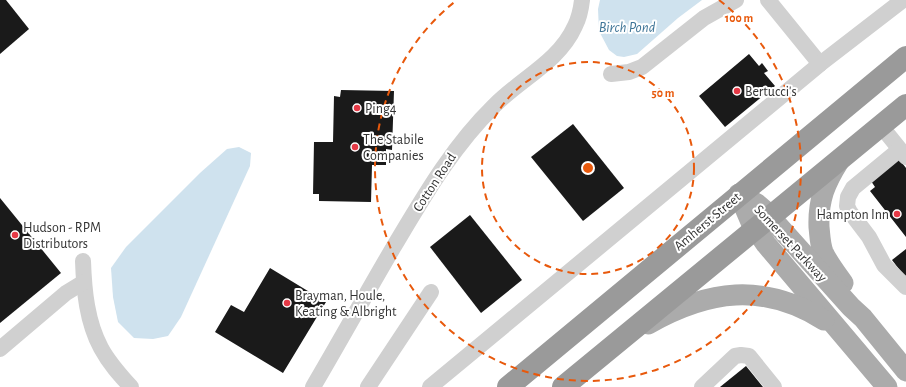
<svg xmlns="http://www.w3.org/2000/svg" width="906" height="387" font-family="'Alegreya Sans',sans-serif">
<style>
.water{fill:#cfe2ee}
.building{fill:#1a1a1a}
.lines{fill:none;stroke-linecap:round;stroke-linejoin:round}
.minor{stroke:#d0d0d0;stroke-width:16}
.major{stroke:#ababab;stroke-width:21}
.highway{stroke:#9a9a9a;stroke-width:22}
.ring{fill:none;stroke:#e8590c;stroke-width:2;stroke-dasharray:7 5}
.poi-dot{fill:#e63946;stroke:#fff;stroke-width:1.5}
.labels{text-anchor:middle;stroke-width:4;stroke-linejoin:round;paint-order:stroke}
.poi-label{font-size:14px;fill:#333;stroke:#fff;text-anchor:start}
.street-label{font-size:14px;fill:#333;stroke:#fff}
.water-label{font-size:15px;font-style:italic;fill:#3f7597;stroke:#fff}
.centre{fill:#e8590c;stroke:#fff;stroke-width:2}
.ring-label{font-size:12px;text-anchor:middle;font-weight:bold;fill:#e8590c;stroke:#fff;stroke-width:4;stroke-linejoin:round;paint-order:stroke}
</style>
<rect width="100%" height="100%" fill="#fff"/>
<g class="water">
<polygon points="600,0 702,0 678,18 637,54 624,57 617,56 609,50 599,31 598,9"/>
<polygon points="239,147 251,153 250,166 181,317 168,336 153,339 134,338 118,322 113,297 111,268 126,247 200,173 227,149"/>
</g>
<g class="building">
<polygon points="0,0 6,0 29,29 0,54"/>
<polygon points="749,54 759,66 762,63 768,71 764,73 775,86 725,127 699,96"/>
<polygon points="341,90 394,91 392,150 386,149 386,165 372,165 371,202 319,201 319,194 313,194 314,142 333,142 334,96 340,97"/>
<polygon points="573,124 624,188 583,221 531,157"/>
<polygon points="899,159 906,168 906,237 870,191 875,187 871,181"/>
<polygon points="0,198 61,273 0,323"/>
<polygon points="470,215 522,280 481,313 430,247"/>
<polygon points="906,249 906,275 905,277 892,260"/>
<polygon points="270,268 326,302 283,373 215,332 231,305 244,312"/>
<polygon points="746,366 763,387 720,387"/>
</g>
<g class="lines">
<g class="minor">
<polyline points="768,0 820,64"/>
<polyline points="611,74 629,72 642,67 704,18 736,0"/>
<polyline points="881,126 906,157"/>
<polyline points="899,150 853,188 848,197 847,206 850,212 869,237 884,265 906,287"/>
<path d="M83 261C84 291 87 322 101 348 109 363 120 375 131 387"/>
<polyline points="0,349 66,293 84,282"/>
<path d="M313 387C340 341 366 294 393 248 423 198 452 147 494 106 520 79 559 62 575 26 579 18 581 9 582 0"/>
<polyline points="368,387 431,292"/>
<polyline points="430,387 820,64 903,0"/>
<polyline points="702,387 735,356 741,355 749,356 774,387"/>
</g>
<g class="major">
<path d="M839 161C825 183 818 200 819 227 820 236 820 244 823 252 828 263 836 273 843 283"/>
<polyline points="739,194 757,204 764,210 851,307 863,318 906,371"/>
<polyline points="739,194 751,222 766,244 887,387"/>
<path d="M648 324C708 290 763 282 824 320"/>
</g>
<g class="highway">
<polyline points="508,387 906,57"/>
<polyline points="563,387 906,105"/>
</g>
</g>
<g class="ring">
<circle cx="588" cy="168" r="106"/>
<path d="M719 0A213 213 0 1 1 457 0"/>
</g>
<g class="poi-dot">
<circle cx="737" cy="91" r="4"/>
<circle cx="357" cy="108" r="4"/>
<circle cx="355" cy="147" r="4"/>
<circle cx="897" cy="214" r="4"/>
<circle cx="15" cy="235" r="4"/>
<circle cx="287" cy="303" r="4"/>
</g>
<g class="labels">
<g class="poi-label">
<text x="745" y="96">Bertucci's</text>
<text x="365" y="113">Ping4</text>
<text x="363" y="144">The Stabile<tspan x="363" dy="16">Companies</tspan></text>
<text x="889" y="219" text-anchor="end">Hampton Inn</text>
<text x="23" y="232">Hudson - RPM<tspan x="23" dy="16">Distributors</tspan></text>
<text x="295" y="300">Brayman, Houle,<tspan x="295" dy="16">Keating &amp; Albright</tspan></text>
</g>
<g class="street-label">
<text transform="translate(434 182) rotate(-57)" y="5">Cotton Road</text>
<text transform="translate(707 221) rotate(-40)" y="5">Amherst Street</text>
<text transform="translate(791 243) rotate(47)" y="5">Somerset Parkway</text>
</g>
<g class="water-label">
<text x="627" y="32">Birch Pond</text>
</g>
</g>
<circle cx="588" cy="168" r="6" class="centre"/>
<g class="ring-label">
<text x="739" y="22">100 m</text>
<text x="663" y="97">50 m</text>
</g>
</svg>
